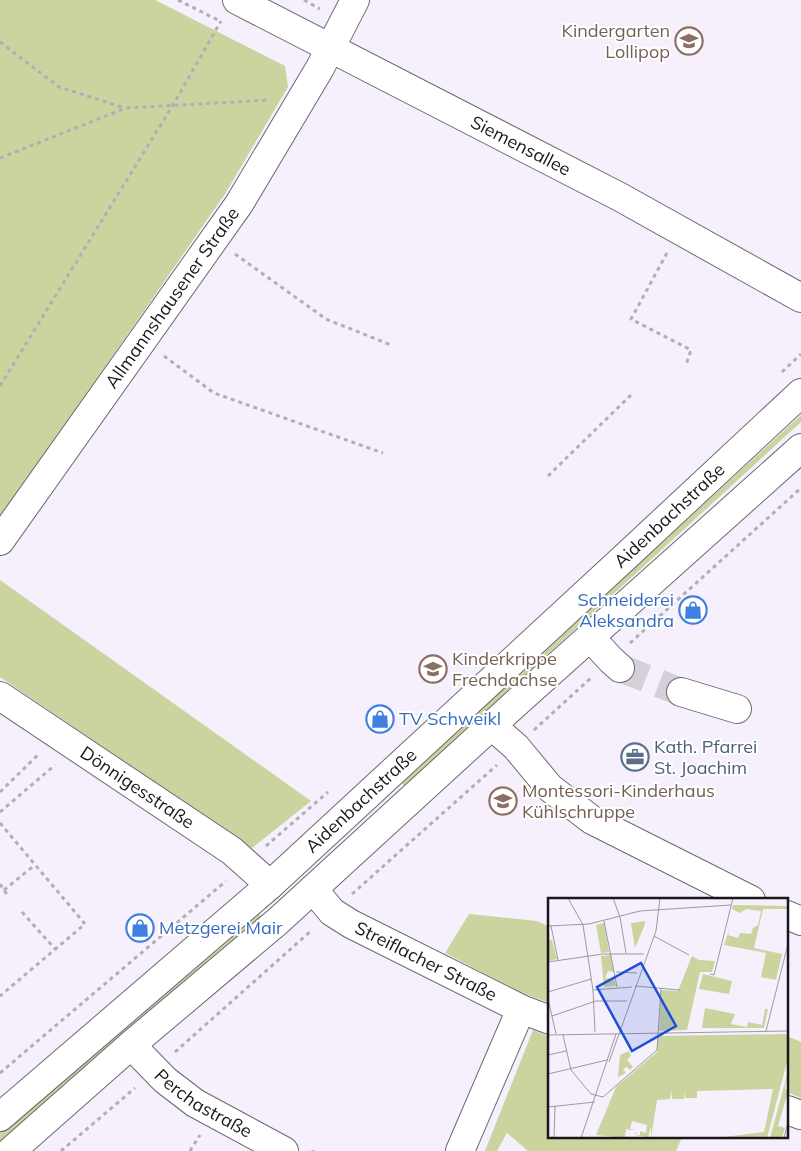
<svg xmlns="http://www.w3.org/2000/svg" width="801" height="1151" font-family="Mulish,sans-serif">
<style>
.green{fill:#cbd39f}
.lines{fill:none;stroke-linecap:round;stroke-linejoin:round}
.minor-tunnel{stroke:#d4cfd9;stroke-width:28;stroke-dasharray:28 14;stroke-linecap:butt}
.minor-casing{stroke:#6c6872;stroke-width:30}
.major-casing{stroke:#6c6872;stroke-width:30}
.path{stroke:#b2aeb7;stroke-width:3;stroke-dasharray:4 4;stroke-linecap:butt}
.minor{stroke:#fff;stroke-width:28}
.major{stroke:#fff;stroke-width:28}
.labels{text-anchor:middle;stroke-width:4;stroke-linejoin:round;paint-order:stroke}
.education-label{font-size:18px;fill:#785e54;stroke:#fff;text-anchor:start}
.street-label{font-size:18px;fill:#18161a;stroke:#fff}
.shop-label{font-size:18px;fill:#366cbe;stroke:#fff;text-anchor:start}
.service-label{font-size:18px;fill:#4e5e75;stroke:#fff;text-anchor:start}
.inset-road{fill:none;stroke:#9d99a1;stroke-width:1}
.view{fill:#1d4ed8;fill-opacity:0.15;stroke:#1d4ed8;stroke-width:2.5}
.inset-edge{fill:none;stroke:#18161a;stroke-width:2.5}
</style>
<rect width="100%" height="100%" fill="#f5f0fb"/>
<g class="green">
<polygon points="0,0 155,0 285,66 288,87 225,194 0,518"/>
<polygon points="801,415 801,422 404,786 401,782"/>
<polygon points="0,580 311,801 252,848 0,677"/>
<polygon points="258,912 262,918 0,1141 0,1131 226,936"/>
<polygon points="469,914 537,921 550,927 550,1003 517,991 445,953"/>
<polygon points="533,1030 550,1037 550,1137 682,1137 676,1151 528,1151 507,1133 497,1151 485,1151"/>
<polygon points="787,1036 801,1042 801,1098 787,1092"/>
</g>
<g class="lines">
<polyline class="minor-tunnel" points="620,668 681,692"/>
<g class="minor-casing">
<g id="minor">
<path id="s1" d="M0 541 239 204 320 68 355 0"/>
<polyline points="590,637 611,660 620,668"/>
<polyline points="681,692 737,709"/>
<path id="s2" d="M0 696 232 851 270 885"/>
<polyline points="492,726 516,747 550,788 592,820 751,900"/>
<path id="s3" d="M313 889 332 912 351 924 521 1009 550 1020"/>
<polyline points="787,915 801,921"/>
<path id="s4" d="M131 1045 165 1080 195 1103 284 1151"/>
<polyline points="787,1110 801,1115"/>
<polyline points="460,1151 521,1009"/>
</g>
</g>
<g class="major-casing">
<g id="major">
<path id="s5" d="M237 0 620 197 801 298"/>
<path id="s6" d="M0 1117 270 885 624 558 801 393"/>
<polyline points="11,1151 131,1045 278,921 514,705 801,448"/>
</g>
</g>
<g class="path">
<polyline points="178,0 218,20"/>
<polyline points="304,0 320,9"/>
<polyline points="0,42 59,87 125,108"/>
<polyline points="0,158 126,108 269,100"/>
<polyline points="667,253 631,319 691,350 686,365"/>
<polyline points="235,254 326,319 391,345"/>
<polyline points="164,356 214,393 383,453"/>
<polyline points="782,372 801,354"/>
<polyline points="0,386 173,105 221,21"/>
<polyline points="548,476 633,393"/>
<polyline points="630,643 801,488"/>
<polyline points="534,730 592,677"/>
<polyline points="0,792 40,753"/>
<polyline points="0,812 55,765"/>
<polyline points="0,823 85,924 0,996"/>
<polyline points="266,846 328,792"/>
<polyline points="0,884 8,896"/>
<polyline points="4,890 35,865"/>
<polyline points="352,894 497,765"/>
<polyline points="22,912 55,949"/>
<polyline points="175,1052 312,930"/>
<polyline points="0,1073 226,881"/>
<polyline points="61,1151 135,1088"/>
<polyline points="190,1151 200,1135"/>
<polyline points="313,1151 313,1150"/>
</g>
<use href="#minor" class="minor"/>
<use href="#major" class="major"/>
</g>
<defs>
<g id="school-ring" transform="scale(1.4375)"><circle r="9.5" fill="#fff" stroke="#8d6e63" stroke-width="1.5"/><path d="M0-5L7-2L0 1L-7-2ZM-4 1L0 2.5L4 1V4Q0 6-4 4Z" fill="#8d6e63"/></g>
<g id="shop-ring" transform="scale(1.4375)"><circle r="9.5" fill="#fff" stroke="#3f7fe0" stroke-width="1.5"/><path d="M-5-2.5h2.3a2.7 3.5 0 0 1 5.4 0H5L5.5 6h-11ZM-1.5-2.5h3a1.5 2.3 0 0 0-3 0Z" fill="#3f7fe0"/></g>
<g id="office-ring" transform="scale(1.4375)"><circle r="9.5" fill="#fff" stroke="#5c6f8a" stroke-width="1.5"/><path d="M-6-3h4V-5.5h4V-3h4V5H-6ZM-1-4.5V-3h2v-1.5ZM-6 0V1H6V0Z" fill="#5c6f8a"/></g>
</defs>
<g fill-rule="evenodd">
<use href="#school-ring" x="689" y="41"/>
<use href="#shop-ring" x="693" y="610"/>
<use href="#school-ring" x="433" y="669"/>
<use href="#shop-ring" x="380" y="719"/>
<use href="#office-ring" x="635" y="757"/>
<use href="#school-ring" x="503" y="801"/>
<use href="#shop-ring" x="140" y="928"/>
</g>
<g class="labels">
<g class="education-label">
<text x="670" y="37" text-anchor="end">Kindergarten<tspan x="670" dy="21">Lollipop</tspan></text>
<text x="452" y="665">Kinderkrippe<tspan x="452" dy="21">Frechdachse</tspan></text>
<text x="522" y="797">Montessori-Kinderhaus<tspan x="522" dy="21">Kühlschruppe</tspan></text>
</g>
<g class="street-label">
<text dy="6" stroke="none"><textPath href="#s5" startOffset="319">Siemensallee</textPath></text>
<text dy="6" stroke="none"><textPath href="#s1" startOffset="298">Allmannshausener Straße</textPath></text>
<text dy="6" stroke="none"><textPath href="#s6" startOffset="900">Aidenbachstraße</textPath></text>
<text dy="6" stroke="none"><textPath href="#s2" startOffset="165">Dönnigesstraße</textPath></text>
<text dy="6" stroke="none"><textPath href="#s6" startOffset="480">Aidenbachstraße</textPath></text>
<text dy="6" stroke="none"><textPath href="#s3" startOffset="136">Streiflacher Straße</textPath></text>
<text dy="6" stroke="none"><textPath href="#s4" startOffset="94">Perchastraße</textPath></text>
</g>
<g class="shop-label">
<text x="674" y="606" text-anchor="end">Schneiderei<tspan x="674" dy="21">Aleksandra</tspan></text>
<text x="399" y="725">TV Schweikl</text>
<text x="159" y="934">Metzgerei Mair</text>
</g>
<g class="service-label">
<text x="654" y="753">Kath. Pfarrei<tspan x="654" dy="21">St. Joachim</tspan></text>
</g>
</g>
<g transform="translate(548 898)">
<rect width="240" height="240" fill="#f5f0fb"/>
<path d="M185 7 240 8V11H215L206 50 234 56 228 82 213 79 218 55 176 47 183 27 180 37 190 40 192 35 203 36 205 30 210 27 213 13 198 11 192 15 184 11ZM97 23V26L87 50 83 25ZM56 25 61 54 53 55 48 27ZM0 42H4L9 61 0 63ZM63 57 66 74 60 73 57 80 66 81 68 88 56 89 53 58ZM144 58 151 62 167 63 164 74H152L139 132 111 133 113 92 130 93ZM155 76 184 83 181 96 151 91ZM157 110 187 116 183 126 199 129 200 124 214 127 217 111H220L216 130H154ZM240 136V160L219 240H168L216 234 225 191 149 193V200H137L136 192V201H124L123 192 122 201 109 202 103 240V229L100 239 87 237 88 233V237H92V233L98 235 99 227 84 223 82 231 88 232H82L78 231 77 240 48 237 68 189 109 154 110 138ZM81 153 83 158 79 162 85 169 82 172 79 169 75 171 78 175 70 179 72 157ZM240 173 237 190 240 194 230 228 237 230 234 239 222 240Z" fill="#cbd39f"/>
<path class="inset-road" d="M20 0 35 27 45 92 47 134M65 0 72 19 78 55M56 23 69 89M0 28 41 26 92 13 183 7M3 28 10 62M106 38 141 57M0 64 55 56H96M68 74 89 75M162 76 166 77 185 0M87 88 132 92M45 92 84 89M0 94 43 81M0 101 8 136M4 118 48 103H79M218 133 240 46M71 136 108 33 112 0M0 137 240 133M15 137 23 172 43 196 55 199 109 152 113 90M0 157 18 153M61 164 71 136M0 176 59 162M0 209 47 204M6 240 7 208M33 240 68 136M236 240 240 224"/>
<path class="view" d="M93 65 128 128 84 153 49 89Z"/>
<rect width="240" height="240" class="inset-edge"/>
</g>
</svg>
